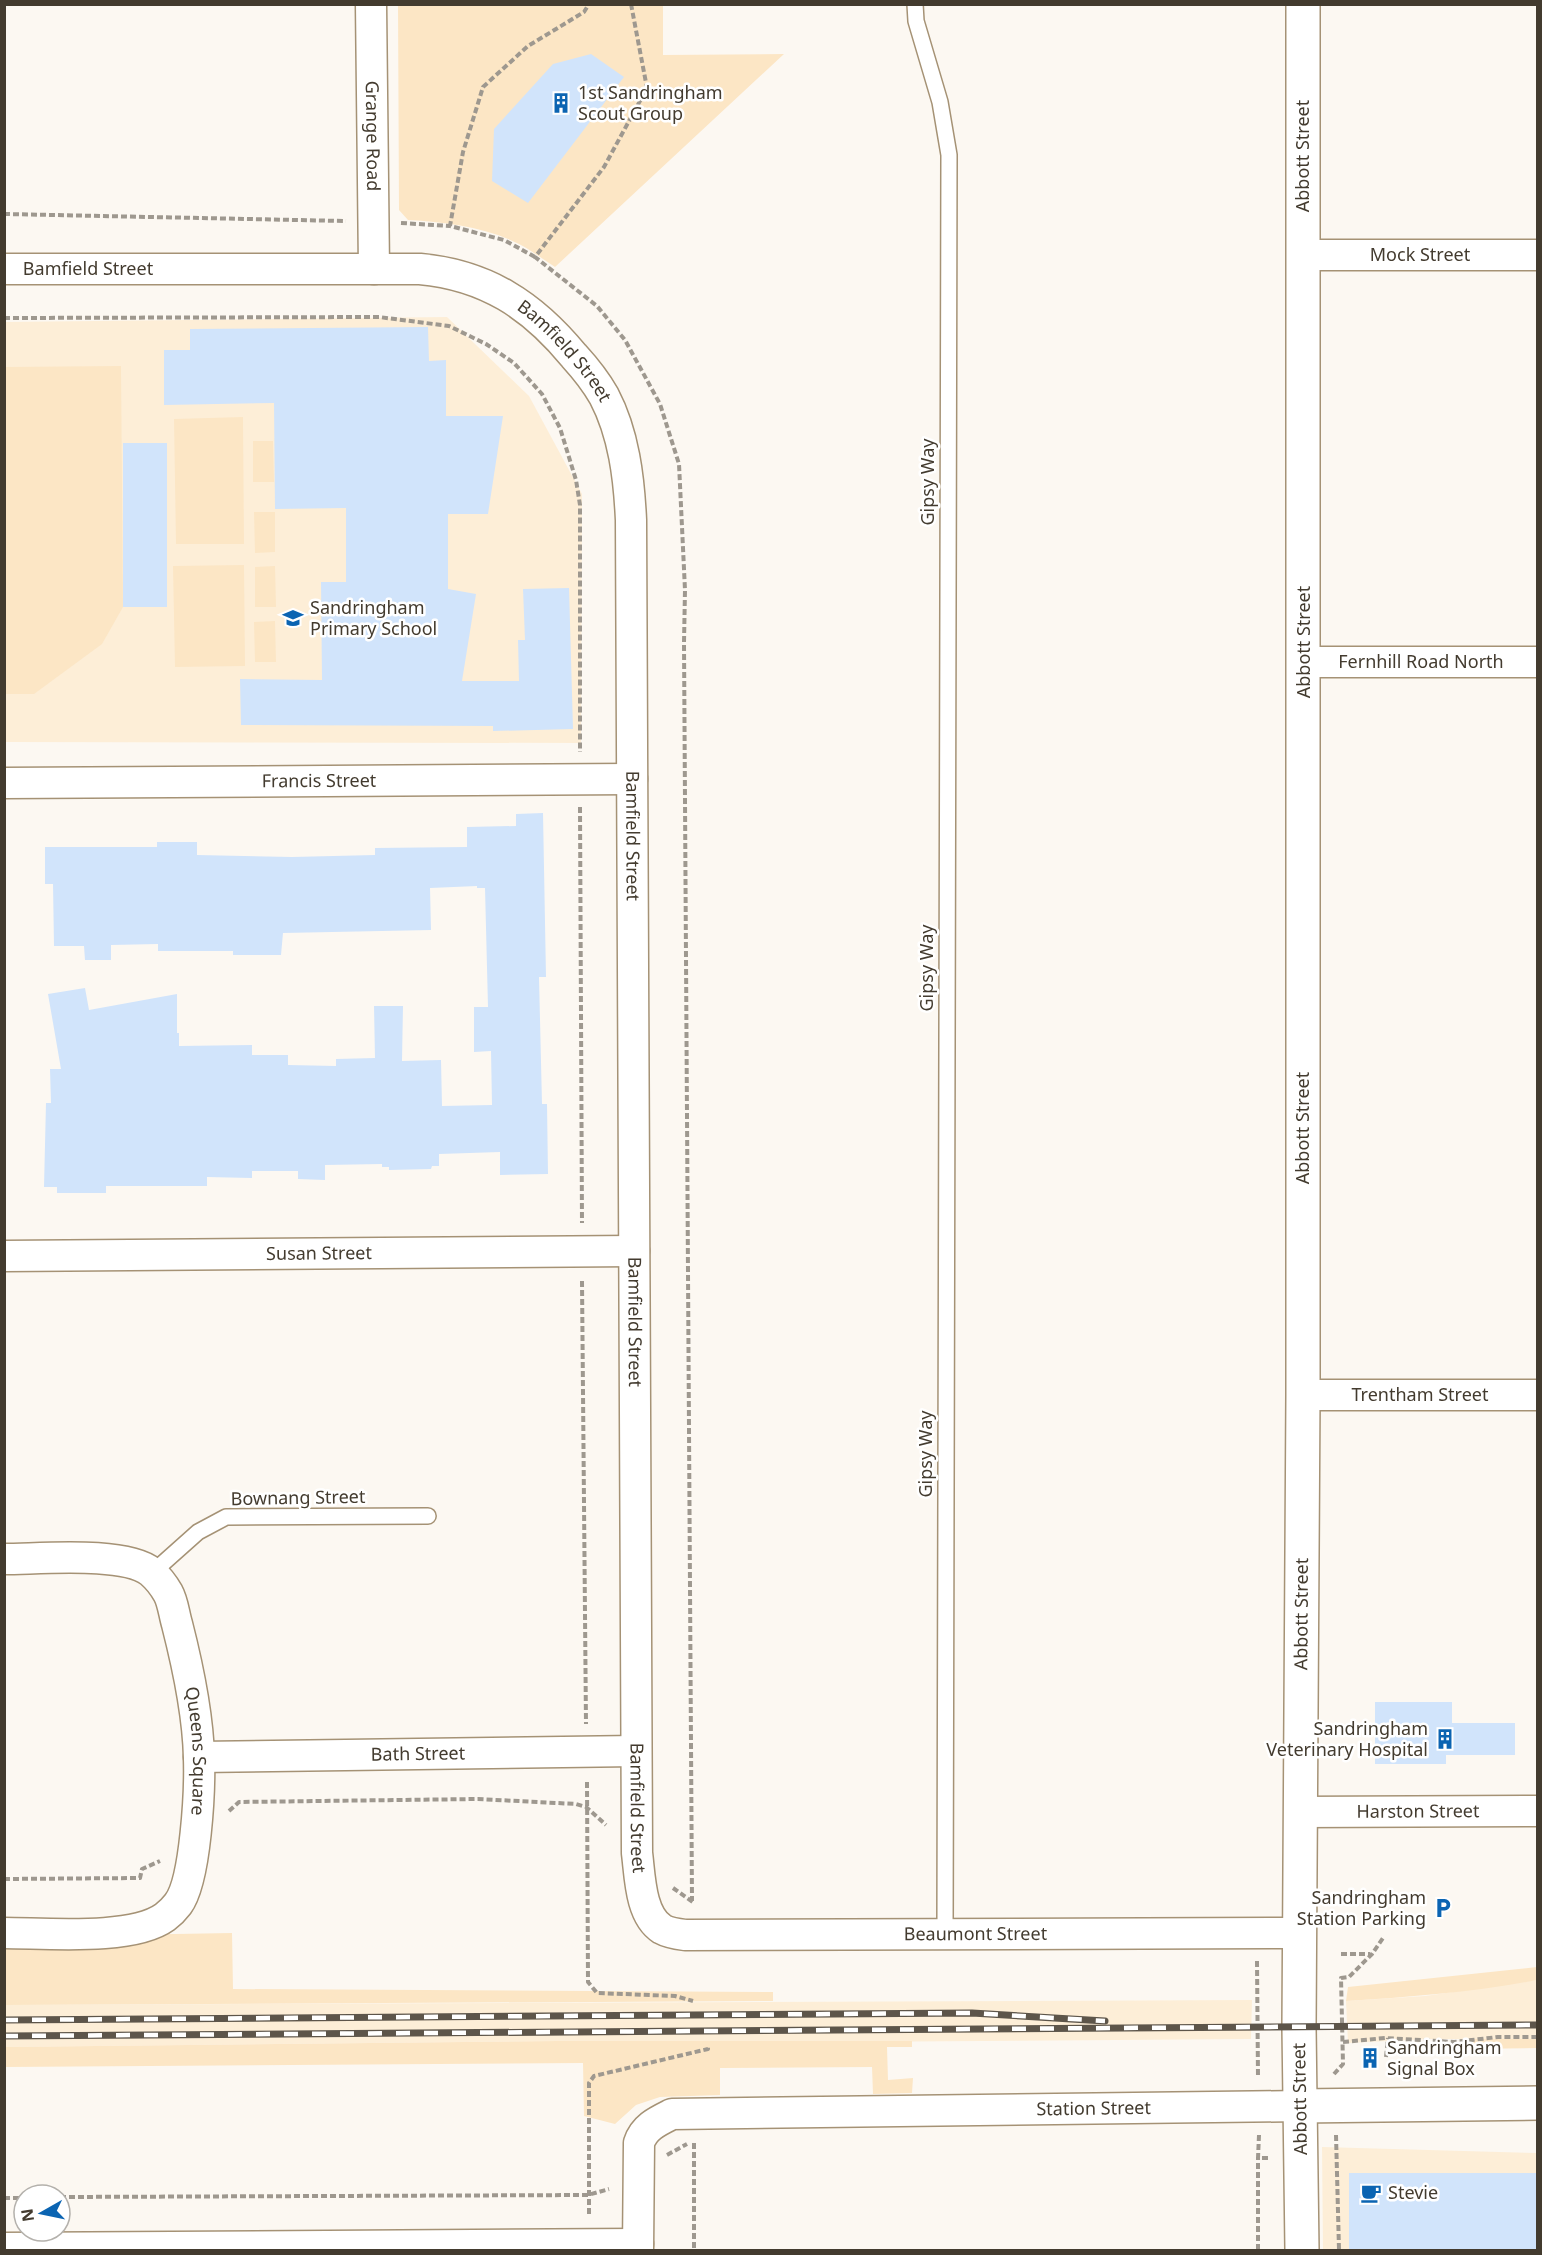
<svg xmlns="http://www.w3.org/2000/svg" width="1542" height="2255" font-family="'Noto Sans',sans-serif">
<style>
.built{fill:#fdeed7}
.green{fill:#fce6c5}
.building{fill:#d1e4fb}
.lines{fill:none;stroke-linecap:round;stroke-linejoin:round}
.service-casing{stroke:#a59275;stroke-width:18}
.minor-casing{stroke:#a59275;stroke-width:33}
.tertiary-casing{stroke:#a59275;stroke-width:36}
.path{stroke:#9e988f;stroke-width:4;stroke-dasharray:6 3;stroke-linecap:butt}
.service{stroke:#fff;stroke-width:15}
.minor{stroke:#fff;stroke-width:30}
.tertiary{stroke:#fff;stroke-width:33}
.rail-casing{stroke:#5d554a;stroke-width:7}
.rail{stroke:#fff;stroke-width:4.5;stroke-dasharray:14;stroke-linecap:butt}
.labels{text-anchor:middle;stroke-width:5;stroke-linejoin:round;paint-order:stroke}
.poi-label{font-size:18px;fill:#433b2f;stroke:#fff;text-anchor:start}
.street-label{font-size:18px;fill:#433b2f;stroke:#fff}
</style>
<rect width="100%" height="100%" fill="#fcf8f2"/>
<g class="built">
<polygon points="447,317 529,396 582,494 581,743 5,742 4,322"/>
<polygon points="1537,1980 1537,2039 1428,2039 1348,2043 1346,2001 1425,1996"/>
<polygon points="1252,2000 1251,2039 841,2042 558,2041 5,2047 4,2005"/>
<polygon points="1322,2147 1537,2153 1537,2250 1323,2250"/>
</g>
<g class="green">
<path d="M398 5H663V55L784 54 555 267C543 259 532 251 519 244 485 227 446 222 408 220L399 210Z"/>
<polygon points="121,366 123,607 102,644 34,694 5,694 4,367"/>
<polygon points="243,417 244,544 176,544 174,419"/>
<polygon points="253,441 273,441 274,482 253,482"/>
<polygon points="254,512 275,512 275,552 255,553"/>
<polygon points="244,565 245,666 175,667 173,566"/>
<polygon points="275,566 276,607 255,607 255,567"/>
<polygon points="275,621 276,662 255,662 254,622"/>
<polygon points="232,1933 233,1989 773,1992 773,2001 5,2005 4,1937"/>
<path d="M1537 1967V1980C1474 1992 1411 1997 1346 2001L1348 1987Z"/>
<polygon points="1461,2039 1537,2039 1537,2048 1461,2049"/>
<polygon points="558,2041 912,2041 912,2047 887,2047 888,2080 913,2078 912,2093 873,2094 872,2067 720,2068 720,2095 660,2097 636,2105 615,2124 584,2116 583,2063 4,2067 5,2047"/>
</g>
<g class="building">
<polygon points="591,54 624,77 528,203 492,181 494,129 553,64"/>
<polygon points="428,327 429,361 446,360 446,416 503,416 488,514 448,514 448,589 476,594 462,681 519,681 518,640 525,640 523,589 569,588 573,729 493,731 493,726 241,725 240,679 322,680 321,582 346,582 346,508 275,509 274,403 164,405 164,350 190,350 190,329"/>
<rect x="123" y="443" width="44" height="164"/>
<polygon points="543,813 546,977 539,977 542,1104 547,1104 548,1174 500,1175 500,1152 439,1154 439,1166 432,1166 431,1169 389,1170 389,1167 382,1167 382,1164 325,1165 325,1180 298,1179 298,1171 252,1171 252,1178 207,1177 207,1186 106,1186 106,1193 57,1193 57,1187 44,1187 46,1103 51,1103 50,1069 61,1069 48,994 85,988 89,1010 177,994 177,1033 179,1033 179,1046 252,1045 252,1055 288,1055 288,1065 336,1066 336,1059 375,1058 374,1006 403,1006 402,1061 441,1060 442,1106 492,1105 491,1051 474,1052 474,1007 488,1007 485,888 477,888 477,886 430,888 431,930 283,933 281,955 233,955 233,951 158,951 158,944 111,945 111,960 85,960 84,946 54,946 53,884 45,884 45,847 157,847 157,842 197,842 197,855 292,857 375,855 375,848 467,847 467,827 516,826 516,814"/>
<polygon points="1375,1702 1452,1702 1452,1723 1515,1723 1515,1755 1446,1755 1446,1764 1375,1764"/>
<rect x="1349" y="2173" width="189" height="77"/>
</g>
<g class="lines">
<g class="service-casing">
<g id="service">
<polyline points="915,4 916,21 940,102 949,155 945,1935"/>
<polyline points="152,1573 198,1532 226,1517 428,1516"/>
</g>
</g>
<g class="minor-casing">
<g id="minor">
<path id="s1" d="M371 4 374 269"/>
<path id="s2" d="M1303 255H1538"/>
<path id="s3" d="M4 269H420C486 275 532 305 574 356 585 368 596 382 604 396 624 434 629 478 631 520L637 1853C640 1876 640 1915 662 1929 669 1933 677 1934 685 1935L1300 1933"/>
<path id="s4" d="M1304 662H1538"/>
<path id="s5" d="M4 783 632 779"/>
<path id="s6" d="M4 1256 634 1251"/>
<path id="s7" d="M1303 1395H1538"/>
<path id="s8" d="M4 1559C40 1559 125 1551 151 1572 158 1578 164 1586 168 1593 173 1602 174 1614 177 1624 188 1667 198 1713 199 1758 200 1789 196 1880 178 1904 175 1908 169 1914 165 1917 132 1941 46 1933 4 1933"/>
<path id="s9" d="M199 1757 636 1751"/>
<path id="s10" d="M1300 1812 1538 1811"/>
<polyline points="4,2248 638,2244"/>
<path id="s11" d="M638 2250 639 2143C644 2127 658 2121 672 2114L1300 2106"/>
</g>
</g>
<g class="tertiary-casing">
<g id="tertiary">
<polyline points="1300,2106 1538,2103"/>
<path id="s12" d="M1302 2250 1299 2027 1303 1395V4"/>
</g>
</g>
<g class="path">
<polyline points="631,4 647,88 604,167 535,257 597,306 625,340 660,404 679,464 685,590 684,643 692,1901"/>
<polyline points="4,214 346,221"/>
<polyline points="401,223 450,226"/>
<polyline points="535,257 504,240 450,226 463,152 483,87 528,46 584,12 589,4"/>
<polyline points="4,318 379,317 449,326 486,344 514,363 542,394 560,428 576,480 580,505 580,752"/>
<polyline points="580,807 582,1223"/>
<polyline points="582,1281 586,1724"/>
<polyline points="587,1782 588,1982 597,1993 675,1996 693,2001"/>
<polyline points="229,1811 239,1802 478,1799 576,1804 586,1807 606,1825"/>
<polyline points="4,1879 140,1878 142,1869 160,1861"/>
<polyline points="673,1888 694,1903"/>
<polyline points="1341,1954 1370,1954"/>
<polyline points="1257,1961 1258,2077"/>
<polyline points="1343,2042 1385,2038 1454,2042 1498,2037 1538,2037"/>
<polyline points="1386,2057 1388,2038"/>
<polyline points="1334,2074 1343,2064 1341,1978 1349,1977 1372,1954 1383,1938"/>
<polyline points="1259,2135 1258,2158 1270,2158"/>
<polyline points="1336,2135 1339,2250"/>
<polyline points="694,2143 694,2250"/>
<polyline points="667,2155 687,2144"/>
<polyline points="60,2197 588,2195 609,2189"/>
<polyline points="4,2198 24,2198"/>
<polyline points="589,2214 589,2083 594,2076 708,2049 708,2045"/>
<polyline points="1258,2250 1258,2158"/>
</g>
<use href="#service" class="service"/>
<use href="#minor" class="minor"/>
<use href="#tertiary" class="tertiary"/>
<g class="rail-casing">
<g id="rail">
<polyline points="4,2020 972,2013 1105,2021"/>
<polyline points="4,2036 1538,2025"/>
</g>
</g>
<use href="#rail" class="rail"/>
</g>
<defs>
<g id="building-bare" transform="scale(1.62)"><path d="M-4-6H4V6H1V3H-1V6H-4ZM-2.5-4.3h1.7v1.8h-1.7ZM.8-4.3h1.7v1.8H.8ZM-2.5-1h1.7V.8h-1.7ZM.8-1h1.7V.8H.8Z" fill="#0b64b2" stroke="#fff" stroke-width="2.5" paint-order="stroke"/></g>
<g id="school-bare" transform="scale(1.62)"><path d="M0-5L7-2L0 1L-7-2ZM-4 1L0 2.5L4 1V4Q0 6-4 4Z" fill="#0b64b2" stroke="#fff" stroke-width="2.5" paint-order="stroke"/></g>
<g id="parking-bare" transform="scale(1.62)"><path d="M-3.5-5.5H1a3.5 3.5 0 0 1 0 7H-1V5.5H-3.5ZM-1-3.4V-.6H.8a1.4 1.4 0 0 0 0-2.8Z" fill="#0b64b2" stroke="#fff" stroke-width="2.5" paint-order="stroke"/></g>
<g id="cafe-bare" transform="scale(1.62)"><path d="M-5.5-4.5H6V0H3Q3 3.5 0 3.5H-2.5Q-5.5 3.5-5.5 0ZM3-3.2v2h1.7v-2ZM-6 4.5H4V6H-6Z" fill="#0b64b2" stroke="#fff" stroke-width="2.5" paint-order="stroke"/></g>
</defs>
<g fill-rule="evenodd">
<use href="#building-bare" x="561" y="103"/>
<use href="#school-bare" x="293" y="618"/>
<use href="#building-bare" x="1445" y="1739"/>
<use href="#parking-bare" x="1443" y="1908"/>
<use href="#building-bare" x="1370" y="2058"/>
<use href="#cafe-bare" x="1371" y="2193"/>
</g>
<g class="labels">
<g class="poi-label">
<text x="578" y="99">1st Sandringham<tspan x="578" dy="21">Scout Group</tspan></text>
<text x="310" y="614">Sandringham<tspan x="310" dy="21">Primary School</tspan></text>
<text x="1428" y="1735" text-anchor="end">Sandringham<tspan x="1428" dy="21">Veterinary Hospital</tspan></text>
<text x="1426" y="1904" text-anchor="end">Sandringham<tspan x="1426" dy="21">Station Parking</tspan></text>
<text x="1387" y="2054">Sandringham<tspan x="1387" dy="21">Signal Box</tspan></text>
<text x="1388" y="2199">Stevie</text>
</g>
<g class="street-label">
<text dy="6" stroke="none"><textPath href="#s1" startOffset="132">Grange Road</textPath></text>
<text transform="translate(1303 156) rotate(-90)" y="6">Abbott Street</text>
<text dy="6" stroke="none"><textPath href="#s2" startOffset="117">Mock Street</textPath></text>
<text dy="6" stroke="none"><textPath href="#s3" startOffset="84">Bamfield Street</textPath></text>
<text dy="6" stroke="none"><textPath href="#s3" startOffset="588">Bamfield Street</textPath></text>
<text transform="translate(928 482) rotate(-90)" y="6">Gipsy Way</text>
<text transform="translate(1304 642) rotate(-90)" y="6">Abbott Street</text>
<text dy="6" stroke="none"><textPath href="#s4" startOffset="117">Fernhill Road North</textPath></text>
<text dy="6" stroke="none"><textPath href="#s5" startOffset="315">Francis Street</textPath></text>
<text dy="6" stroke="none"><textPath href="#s3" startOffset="1092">Bamfield Street</textPath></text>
<text transform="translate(927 968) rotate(-90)" y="6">Gipsy Way</text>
<text transform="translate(1303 1128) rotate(-90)" y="6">Abbott Street</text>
<text dy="6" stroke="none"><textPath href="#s6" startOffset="315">Susan Street</textPath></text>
<text dy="6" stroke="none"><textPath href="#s3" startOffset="1578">Bamfield Street</textPath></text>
<text dy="6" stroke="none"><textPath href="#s7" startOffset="117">Trentham Street</textPath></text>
<text transform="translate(926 1454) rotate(-90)" y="6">Gipsy Way</text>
<text transform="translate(298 1498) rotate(-1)" y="6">Bownang Street</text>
<text dy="6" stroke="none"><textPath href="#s12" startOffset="636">Abbott Street</textPath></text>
<text dy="6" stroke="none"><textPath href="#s8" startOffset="338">Queens Square</textPath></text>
<text dy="6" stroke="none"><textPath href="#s9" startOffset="219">Bath Street</textPath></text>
<text dy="6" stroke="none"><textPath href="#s3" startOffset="2064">Bamfield Street</textPath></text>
<text dy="6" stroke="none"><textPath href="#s10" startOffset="118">Harston Street</textPath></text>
<text dy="6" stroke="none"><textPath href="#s3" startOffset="2506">Beaumont Street</textPath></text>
<text transform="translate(1300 2099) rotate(-91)" y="6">Abbott Street</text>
<text dy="6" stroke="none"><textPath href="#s11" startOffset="574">Station Street</textPath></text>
</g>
</g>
<rect width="1542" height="2255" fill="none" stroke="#433b2f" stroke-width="12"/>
<g transform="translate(42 2213) rotate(261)"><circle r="28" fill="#ffffff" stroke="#b4b1ac" stroke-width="1.5"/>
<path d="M0-4.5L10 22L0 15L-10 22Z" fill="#0b64b2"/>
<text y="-9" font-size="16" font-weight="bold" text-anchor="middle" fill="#433b2f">N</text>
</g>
</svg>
